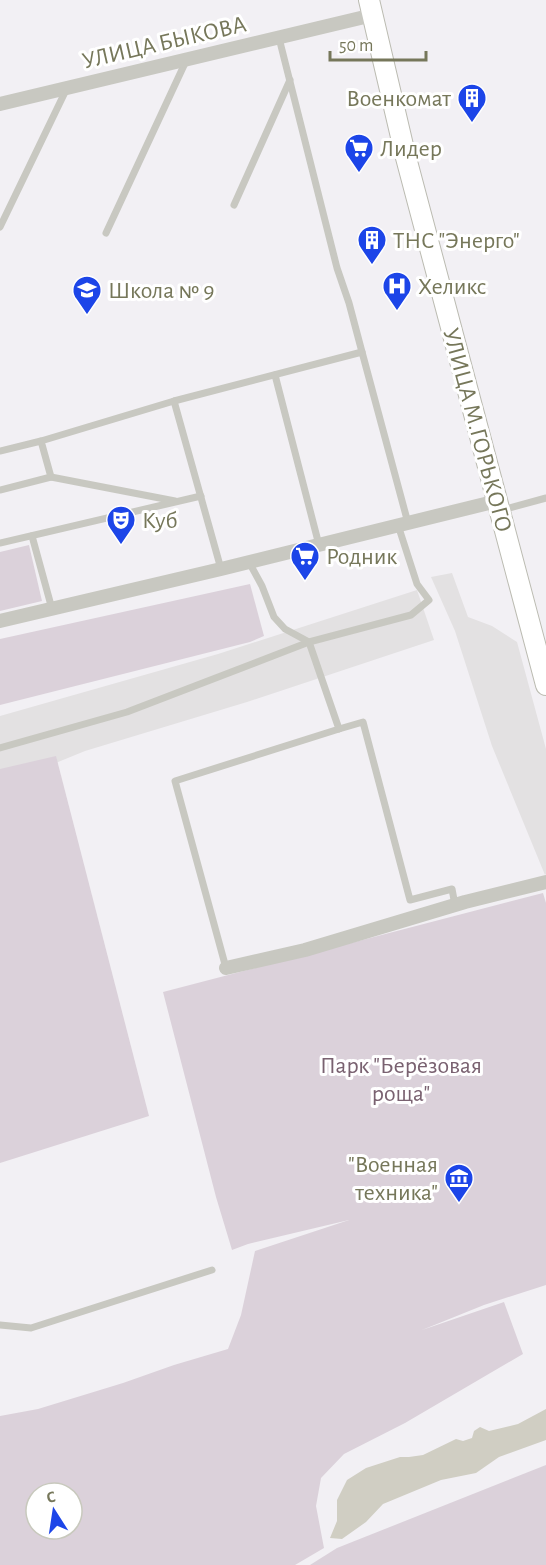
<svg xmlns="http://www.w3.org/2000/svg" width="546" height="1565" font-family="'Alegreya Sans',sans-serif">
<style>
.built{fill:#e3e1e2}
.green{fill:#dbd1da;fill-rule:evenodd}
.water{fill:#d0cec3}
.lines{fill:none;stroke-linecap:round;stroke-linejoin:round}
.secondary-casing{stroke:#bbbbb1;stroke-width:22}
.lane{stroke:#c8c8c1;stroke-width:7}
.street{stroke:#c8c8c1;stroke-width:14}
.secondary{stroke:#fff;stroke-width:20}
.labels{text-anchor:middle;stroke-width:6;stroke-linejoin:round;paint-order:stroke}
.street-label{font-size:24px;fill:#76775a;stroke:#fff}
.poi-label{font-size:24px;fill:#76775a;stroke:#fff;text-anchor:start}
.park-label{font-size:24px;fill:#796170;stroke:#fff}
</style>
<rect width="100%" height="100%" fill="#f2f0f4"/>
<g class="built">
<polygon points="452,573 468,617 492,626 517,642 546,749 546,874 545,875 492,746 455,631 431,577"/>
<polygon points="417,590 434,640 247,702 85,751 41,769 0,778 0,716 218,654"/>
</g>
<g class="green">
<polygon points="29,545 42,601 0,611 0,552"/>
<polygon points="250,584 264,636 250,642 0,705 0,639"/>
<polygon points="56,756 149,1116 0,1163 0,769"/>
<path d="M543 893 546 903V1285L484 1305 422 1330 504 1302 523 1354 405 1423 344 1454 321 1478 316 1506 324 1548 295 1565H0V1416L38 1409 123 1383 174 1365 228 1349 241 1315 255 1251 349 1220 248 1244 232 1250 216 1197 163 992ZM36 1493H72V1529H36Z"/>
<polygon points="546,1465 546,1565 310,1565 337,1548"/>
</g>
<polygon class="water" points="546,1409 546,1440 499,1457 476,1473 441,1480 383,1504 366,1522 342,1539 330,1538 337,1521 337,1500 347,1480 366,1468 400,1457 409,1457 423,1455 456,1439 463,1441 472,1438 474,1431 480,1427 489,1431 518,1424"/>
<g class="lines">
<g class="secondary-casing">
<polyline id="secondary" points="369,0 405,154 546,685"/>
</g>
<g class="lane">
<polyline points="279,38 337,268 349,303 362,352"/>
<polyline points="234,205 290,80"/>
<polyline points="0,227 67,88"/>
<polyline points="106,233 186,61"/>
<polyline points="275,375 319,545"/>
<polyline points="174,401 221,569"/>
<polyline points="0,451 41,441"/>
<polyline points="51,477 175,501"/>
<polyline points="0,490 51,477 41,441 174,401 362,352 408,523"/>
<polyline points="502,510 546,498"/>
<polyline points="32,536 52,609"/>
<polyline points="0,543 201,496"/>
<polyline points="339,729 363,722 410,900 452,889 455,905"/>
<polyline points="0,748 127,712 309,642 411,615 429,600 417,584 398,525"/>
<polyline points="226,968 175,781 339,729 309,642 285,629 274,617 262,586 249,562"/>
<polyline points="0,1325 31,1328 212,1270"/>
</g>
<g class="street">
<polyline points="0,104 373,15"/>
<polyline points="0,621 221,569 497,501"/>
<polyline points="226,968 305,950 465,902 546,882"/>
</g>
<use href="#secondary" class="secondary"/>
</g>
<defs>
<g id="building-pin" transform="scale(1.5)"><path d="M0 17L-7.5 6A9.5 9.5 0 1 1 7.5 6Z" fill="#1c45e8" stroke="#fff"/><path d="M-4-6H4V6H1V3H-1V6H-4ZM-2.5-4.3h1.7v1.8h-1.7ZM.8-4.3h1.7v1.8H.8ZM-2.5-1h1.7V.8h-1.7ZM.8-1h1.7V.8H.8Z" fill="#fff"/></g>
<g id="supermarket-pin" transform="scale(1.5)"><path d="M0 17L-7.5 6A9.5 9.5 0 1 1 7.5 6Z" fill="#1c45e8" stroke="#fff"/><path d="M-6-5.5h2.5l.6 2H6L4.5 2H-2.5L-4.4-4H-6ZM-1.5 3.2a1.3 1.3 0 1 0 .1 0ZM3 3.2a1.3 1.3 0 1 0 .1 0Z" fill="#fff"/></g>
<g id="hospital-pin" transform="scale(1.5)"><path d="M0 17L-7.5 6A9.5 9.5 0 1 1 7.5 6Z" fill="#1c45e8" stroke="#fff"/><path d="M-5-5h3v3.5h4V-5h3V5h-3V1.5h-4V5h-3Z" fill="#fff"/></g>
<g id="school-pin" transform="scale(1.5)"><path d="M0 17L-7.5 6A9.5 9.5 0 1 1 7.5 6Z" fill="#1c45e8" stroke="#fff"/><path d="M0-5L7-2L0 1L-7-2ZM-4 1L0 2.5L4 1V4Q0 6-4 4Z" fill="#fff"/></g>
<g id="theatre-pin" transform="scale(1.5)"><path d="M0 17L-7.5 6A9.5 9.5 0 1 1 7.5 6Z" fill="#1c45e8" stroke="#fff"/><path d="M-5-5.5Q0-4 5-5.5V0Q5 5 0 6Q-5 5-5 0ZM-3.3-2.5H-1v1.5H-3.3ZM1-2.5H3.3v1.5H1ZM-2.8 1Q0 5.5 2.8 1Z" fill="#fff"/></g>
<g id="museum-pin" transform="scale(1.5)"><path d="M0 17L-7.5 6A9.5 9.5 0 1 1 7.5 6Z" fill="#1c45e8" stroke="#fff"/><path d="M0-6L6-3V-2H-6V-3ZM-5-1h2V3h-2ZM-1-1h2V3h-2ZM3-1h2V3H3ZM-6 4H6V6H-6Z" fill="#fff"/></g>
</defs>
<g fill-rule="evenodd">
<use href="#building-pin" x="472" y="98"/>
<use href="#supermarket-pin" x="359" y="148"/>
<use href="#building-pin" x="372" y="240"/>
<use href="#hospital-pin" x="397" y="286"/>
<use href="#school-pin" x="87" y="290"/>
<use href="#theatre-pin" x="121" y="520"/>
<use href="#supermarket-pin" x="305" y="556"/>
<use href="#museum-pin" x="459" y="1178"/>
</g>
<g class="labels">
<g class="street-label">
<text transform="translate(164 42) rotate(-13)" y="8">УЛИЦА БЫКОВА</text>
<text transform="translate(478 430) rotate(75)" y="8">УЛИЦА М.ГОРЬКОГО</text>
</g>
<g class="poi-label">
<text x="451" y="106" text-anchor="end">Военкомат</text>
<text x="380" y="156">Лидер</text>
<text x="393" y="248">ТНС "Энерго"</text>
<text x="418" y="294">Хеликс</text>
<text x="108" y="298">Школа № 9</text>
<text x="142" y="528">Куб</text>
<text x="326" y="564">Родник</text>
<text x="438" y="1172" text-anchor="end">"Военная<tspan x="438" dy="28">техника"</tspan></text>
</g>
<g class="park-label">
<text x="401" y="1073">Парк "Берёзовая<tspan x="401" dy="28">роща"</tspan></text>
</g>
</g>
<g transform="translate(54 1511) rotate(348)"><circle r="28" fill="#ffffff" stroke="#c8c9bd" stroke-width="1.5"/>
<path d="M0-4.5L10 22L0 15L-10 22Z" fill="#1c45e8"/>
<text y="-9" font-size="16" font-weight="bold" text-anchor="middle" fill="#76775a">С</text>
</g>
<path d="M330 51v9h96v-9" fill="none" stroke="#76775a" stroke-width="3"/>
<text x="339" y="51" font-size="18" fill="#76775a" stroke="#ffffff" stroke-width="4.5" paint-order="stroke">50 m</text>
</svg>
